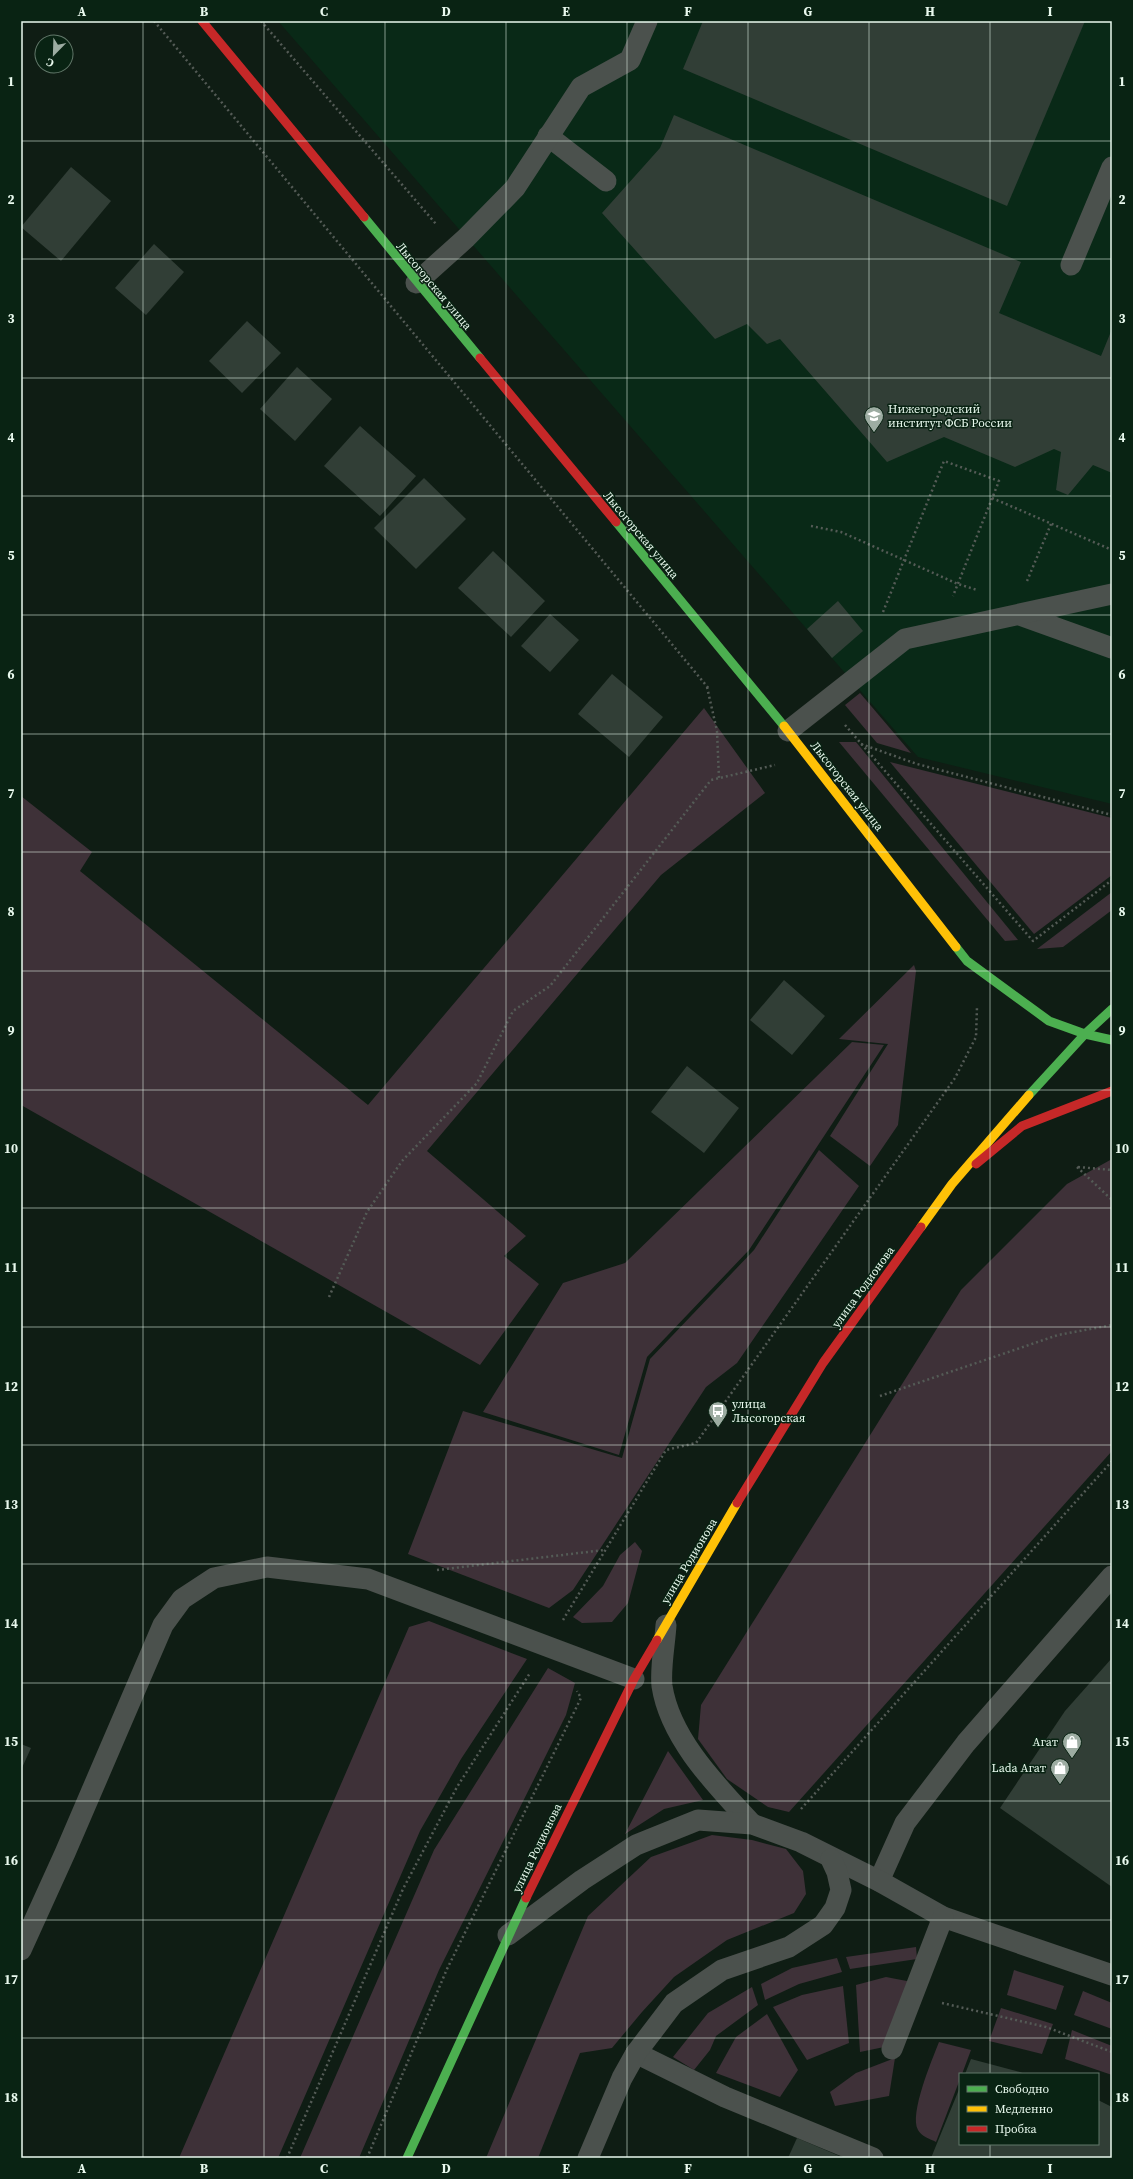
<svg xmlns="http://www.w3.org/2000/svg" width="1133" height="2179" font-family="'Source Serif 4',serif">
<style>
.built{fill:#092917}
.green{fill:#3e3138}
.building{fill:#313e36}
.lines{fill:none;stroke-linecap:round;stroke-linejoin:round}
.path{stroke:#545b56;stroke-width:2.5;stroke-dasharray:2 3;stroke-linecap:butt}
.lane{stroke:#4b514d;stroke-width:21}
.fast{stroke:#4caf50;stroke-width:9}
.slow{stroke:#ffc107;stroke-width:9}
.jam{stroke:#c62828;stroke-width:9}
.grid{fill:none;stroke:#e9f9ee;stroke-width:1;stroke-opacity:0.55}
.labels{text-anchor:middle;stroke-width:3;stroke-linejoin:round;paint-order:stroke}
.street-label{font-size:12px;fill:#e9f9ee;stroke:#092313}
.poi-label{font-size:12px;fill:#e9f9ee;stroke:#092313;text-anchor:start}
.neatline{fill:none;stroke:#e9f9ee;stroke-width:1.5}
.grid-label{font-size:13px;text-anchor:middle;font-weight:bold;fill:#e9f9ee}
</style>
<rect width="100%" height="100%" fill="#0f1d14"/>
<polygon class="built" points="278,21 1112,21 1112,804 918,757"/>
<g class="green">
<polygon points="860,693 911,753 877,743 845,705"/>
<polygon points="704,708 765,793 661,875 427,1151 526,1236 504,1256 539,1284 480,1365 21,1105 21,796 92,852 80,871 368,1105"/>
<polygon points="839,742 856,742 1018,940 1005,941"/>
<polygon points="890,762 1112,818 1112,875 1034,934"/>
<polygon points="1112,892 1112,910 1063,947 1037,949"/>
<polygon points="914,965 916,971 898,1125 870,1166 830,1136 888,1044 839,1039"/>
<polygon points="852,1042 884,1045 749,1250 647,1357 619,1455 483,1412 563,1283 625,1263"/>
<polygon points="819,1150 859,1186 737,1363 706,1387 573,1590 549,1608 408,1554 463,1411 622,1458 650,1359 754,1250"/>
<polygon points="1112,1159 1112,1451 789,1812 768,1807 727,1779 698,1739 701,1705 961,1290 1067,1184"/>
<polygon points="635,1542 642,1551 628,1603 612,1622 582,1623 573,1617 603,1586 620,1555"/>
<polygon points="429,1621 527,1659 461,1759 420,1831 278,2158 179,2158 409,1627"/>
<polygon points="548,1668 575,1683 566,1715 439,1970 359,2158 300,2158 434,1850"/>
<polygon points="668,1751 703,1800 664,1809 625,1834"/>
<polygon points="712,1835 752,1840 786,1849 803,1871 806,1894 794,1913 727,1940 674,1977 642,2012 612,2048 580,2053 538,2158 486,2158 588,1916 651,1857"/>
<polygon points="916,1947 917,1959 850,1969 846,1957"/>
<polygon points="837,1958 842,1972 799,1984 765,2000 761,1984 792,1968"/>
<polygon points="1014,1970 1064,1986 1056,2010 1007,1995"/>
<polygon points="886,1977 912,1982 889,2046 860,2052 856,1985"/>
<polygon points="843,1986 849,2043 807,2060 773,2007 802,1995"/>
<polygon points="752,1987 758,2005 716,2036 710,2050 694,2070 673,2057 708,2013"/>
<polygon points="1083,1991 1112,2003 1112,2029 1074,2015"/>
<polygon points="1001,2008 1053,2024 1042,2054 989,2041"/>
<polygon points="767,2014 798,2070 780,2097 716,2073 736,2037"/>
<polygon points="1072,2030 1112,2046 1112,2075 1065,2059"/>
<path d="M939 2042 971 2050 962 2074H960V2079L936 2142C930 2139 921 2136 918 2130 909 2114 932 2060 939 2042Z"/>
<polygon points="895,2058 889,2096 835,2106 830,2092 856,2073"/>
</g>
<g class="building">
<polygon points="703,21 1085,21 1007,206 683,69"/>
<polygon points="674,115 1021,262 999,313 1101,356 1112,329 1112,473 1093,465 1068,495 1056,490 1061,452 1054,449 1015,467 944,437 887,462 780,339 767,344 747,324 715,339 602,213 660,148"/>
<polygon points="71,167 111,201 61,261 21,227"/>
<polygon points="154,244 184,272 146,315 115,288"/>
<polygon points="247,321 281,353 242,393 209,361"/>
<polygon points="297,367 332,399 295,441 260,409"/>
<polygon points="360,426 416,476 380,516 324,466"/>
<polygon points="424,478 466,519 416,569 374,528"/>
<polygon points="493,551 545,601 511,637 458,588"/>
<polygon points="838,601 863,631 832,658 807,629"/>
<polygon points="550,614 579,640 550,672 521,646"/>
<polygon points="612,674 663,717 629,757 578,714"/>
<polygon points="784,980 825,1016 792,1055 750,1020"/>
<polygon points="687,1066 739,1108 704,1153 651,1112"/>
<polygon points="1112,1658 1112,1887 1000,1808 1065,1711"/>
<polygon points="21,1744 31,1748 21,1770"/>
<polygon points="971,2059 1020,2072 1025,2074 965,2074"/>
<polygon points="960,2087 960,2144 1098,2144 1098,2100 1112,2107 1112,2158 931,2158"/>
<polygon points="797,2138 844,2158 788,2158"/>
</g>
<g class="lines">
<g class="path">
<polyline points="154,21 710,690"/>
<polyline points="261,21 436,224"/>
<polyline points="992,498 1112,550"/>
<polyline points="811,526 841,532 958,584 977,590"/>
<polyline points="1027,581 1051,524"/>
<polyline points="883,612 944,461 999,481 953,596"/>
<polyline points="707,687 717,731 719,778"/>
<polyline points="845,725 1033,941 1112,880"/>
<polyline points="861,744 917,764 1112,815"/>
<polyline points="1077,1167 1112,1200"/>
<polyline points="1078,1167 1112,1170"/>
<polyline points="329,1297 367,1212 402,1161 477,1083 513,1011 550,986 711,780 775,765"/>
<polyline points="880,1396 1058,1335 1112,1325"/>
<polyline points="437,1570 604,1550"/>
<polyline points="563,1620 666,1450 696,1443 955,1078 976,1037 977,1007"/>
<polyline points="801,1809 1112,1461"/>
<polyline points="942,2003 1046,2027 1112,2052"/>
<polyline points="287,2158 403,1889 457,1787 530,1673"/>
<polyline points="367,2158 447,1969 581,1698 577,1691"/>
</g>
<g class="lane">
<polyline points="548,136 606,181"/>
<polyline points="1071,265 1112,167"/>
<polyline points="416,283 466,238 515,188 581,87 630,60 647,21"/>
<polyline points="1020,615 1112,648"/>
<polyline points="788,731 905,639 1112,594"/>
<path d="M666 1625C665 1643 660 1668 662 1686 670 1739 717 1786 752 1824"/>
<polyline points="879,1881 905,1823 966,1743 1112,1576"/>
<polyline points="508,1935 582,1880 636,1845 698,1820 752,1824 801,1842 879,1881 943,1917 1112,1975"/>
<polyline points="21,1950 65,1853 163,1625 182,1599 214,1578 267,1567 368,1579 634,1679"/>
<polyline points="892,2049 943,1917"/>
<polyline points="636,2053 725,2097 873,2158"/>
<polyline points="588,2158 622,2078 636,2053 674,2003 722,1970 789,1947 823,1925 835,1908 841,1890 837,1872 831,1859"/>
</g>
<g class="fast">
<polyline points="364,217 480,358"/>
<polyline points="616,522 784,726"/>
<polyline points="956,947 967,961 1049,1021 1085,1034 1112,1040"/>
<polyline points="1029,1095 1085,1034 1112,1009"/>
<polyline points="407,2158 526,1898"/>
</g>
<g class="slow">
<polyline points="784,726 956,947"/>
<polyline points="921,1227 952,1184 1029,1095"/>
<polyline points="657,1640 737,1503"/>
</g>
<g class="jam">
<polyline points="202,21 364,217"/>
<polyline points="480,358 616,522"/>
<polyline points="976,1164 1022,1126 1112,1091"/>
<polyline points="737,1503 823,1363 921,1227"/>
<polyline points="526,1898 634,1679 657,1640"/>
</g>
</g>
<path class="grid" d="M143 21V2158M264 21V2158M385 21V2158M506 21V2158M627 21V2158M748 21V2158M869 21V2158M990 21V2074M21 141H1112M21 259H1112M21 378H1112M21 496H1112M21 615H1112M21 734H1112M21 852H1112M21 971H1112M21 1090H1112M21 1208H1112M21 1327H1112M21 1445H1112M21 1564H1112M21 1683H1112M21 1801H1112M21 1920H1112M21 2038H1112M990 2144V2158"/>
<defs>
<g id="university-pin" transform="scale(1)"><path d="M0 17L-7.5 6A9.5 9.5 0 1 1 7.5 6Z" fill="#9daca2" stroke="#092313"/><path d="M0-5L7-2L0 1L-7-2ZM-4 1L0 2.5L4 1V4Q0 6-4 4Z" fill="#fff"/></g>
<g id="bus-pin" transform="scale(1)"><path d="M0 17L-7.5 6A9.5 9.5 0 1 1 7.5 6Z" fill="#9daca2" stroke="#092313"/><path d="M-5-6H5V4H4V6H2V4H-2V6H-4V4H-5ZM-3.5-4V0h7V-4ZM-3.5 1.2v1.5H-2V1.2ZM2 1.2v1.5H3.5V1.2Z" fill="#fff"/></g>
<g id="shop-pin" transform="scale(1)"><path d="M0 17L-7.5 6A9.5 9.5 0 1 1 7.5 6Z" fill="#9daca2" stroke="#092313"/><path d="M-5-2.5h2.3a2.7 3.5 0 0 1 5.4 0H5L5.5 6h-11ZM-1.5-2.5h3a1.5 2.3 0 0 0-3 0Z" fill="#fff"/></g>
</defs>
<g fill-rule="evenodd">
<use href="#university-pin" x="874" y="416"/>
<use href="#bus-pin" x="718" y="1411"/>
<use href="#shop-pin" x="1072" y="1742"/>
<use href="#shop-pin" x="1060" y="1768"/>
</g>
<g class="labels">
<g class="street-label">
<text transform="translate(434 286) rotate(50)" y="4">Лысогорская улица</text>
<text transform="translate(641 535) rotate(50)" y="4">Лысогорская улица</text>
<text transform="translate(847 786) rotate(52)" y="4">Лысогорская улица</text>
<text transform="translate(863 1287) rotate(-54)" y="4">улица Родионова</text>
<text transform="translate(689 1561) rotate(-59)" y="4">улица Родионова</text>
<text transform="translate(537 1848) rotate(-64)" y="4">улица Родионова</text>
</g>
<g class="poi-label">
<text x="888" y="413">Нижегородский<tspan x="888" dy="14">институт ФСБ России</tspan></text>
<text x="732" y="1408">улица<tspan x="732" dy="14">Лысогорская</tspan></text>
<text x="1058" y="1746" text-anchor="end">Агат</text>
<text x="1046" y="1772" text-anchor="end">Lada Агат</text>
</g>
</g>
<rect width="1133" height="2179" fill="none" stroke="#092313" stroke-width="44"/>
<rect x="959" y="2073" width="140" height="72" fill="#092313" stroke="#63796b"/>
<rect x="967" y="2086" width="20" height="6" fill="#4caf50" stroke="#63796b"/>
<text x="995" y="2093" font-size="12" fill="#e9f9ee">Свободно</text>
<rect x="967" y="2106" width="20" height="6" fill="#ffc107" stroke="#63796b"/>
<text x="995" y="2113" font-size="12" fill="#e9f9ee">Медленно</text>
<rect x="967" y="2126" width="20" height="6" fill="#c62828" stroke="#63796b"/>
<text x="995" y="2133" font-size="12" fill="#e9f9ee">Пробка</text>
<g transform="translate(54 54) rotate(203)"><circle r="19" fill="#092313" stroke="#63796b"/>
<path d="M0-3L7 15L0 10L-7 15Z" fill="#9daca2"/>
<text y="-6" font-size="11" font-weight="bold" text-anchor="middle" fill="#e9f9ee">С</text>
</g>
<rect x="22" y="22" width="1089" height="2135" class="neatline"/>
<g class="grid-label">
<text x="82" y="16">A</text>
<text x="204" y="16">B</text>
<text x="324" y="16">C</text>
<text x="446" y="16">D</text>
<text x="566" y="16">E</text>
<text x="688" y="16">F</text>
<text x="808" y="16">G</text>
<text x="930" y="16">H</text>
<text x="1050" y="16">I</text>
<text x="11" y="86">1</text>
<text x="1122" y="86">1</text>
<text x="11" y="204">2</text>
<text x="1122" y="204">2</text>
<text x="11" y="323">3</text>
<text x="1122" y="323">3</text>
<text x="11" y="442">4</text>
<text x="1122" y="442">4</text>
<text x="11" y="560">5</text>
<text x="1122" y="560">5</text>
<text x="11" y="679">6</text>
<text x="1122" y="679">6</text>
<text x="11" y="798">7</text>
<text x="1122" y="798">7</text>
<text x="11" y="916">8</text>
<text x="1122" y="916">8</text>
<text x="11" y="1035">9</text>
<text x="1122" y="1035">9</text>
<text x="11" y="1153">10</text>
<text x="1122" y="1153">10</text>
<text x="11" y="1272">11</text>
<text x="1122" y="1272">11</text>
<text x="11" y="1391">12</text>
<text x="1122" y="1391">12</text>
<text x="11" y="1509">13</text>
<text x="1122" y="1509">13</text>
<text x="11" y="1628">14</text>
<text x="1122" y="1628">14</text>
<text x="11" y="1746">15</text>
<text x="1122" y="1746">15</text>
<text x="11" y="1865">16</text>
<text x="1122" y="1865">16</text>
<text x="11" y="1984">17</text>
<text x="1122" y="1984">17</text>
<text x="11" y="2102">18</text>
<text x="1122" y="2102">18</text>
<text x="82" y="2173">A</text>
<text x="204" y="2173">B</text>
<text x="324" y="2173">C</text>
<text x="446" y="2173">D</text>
<text x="566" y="2173">E</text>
<text x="688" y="2173">F</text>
<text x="808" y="2173">G</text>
<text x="930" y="2173">H</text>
<text x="1050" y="2173">I</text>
</g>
</svg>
